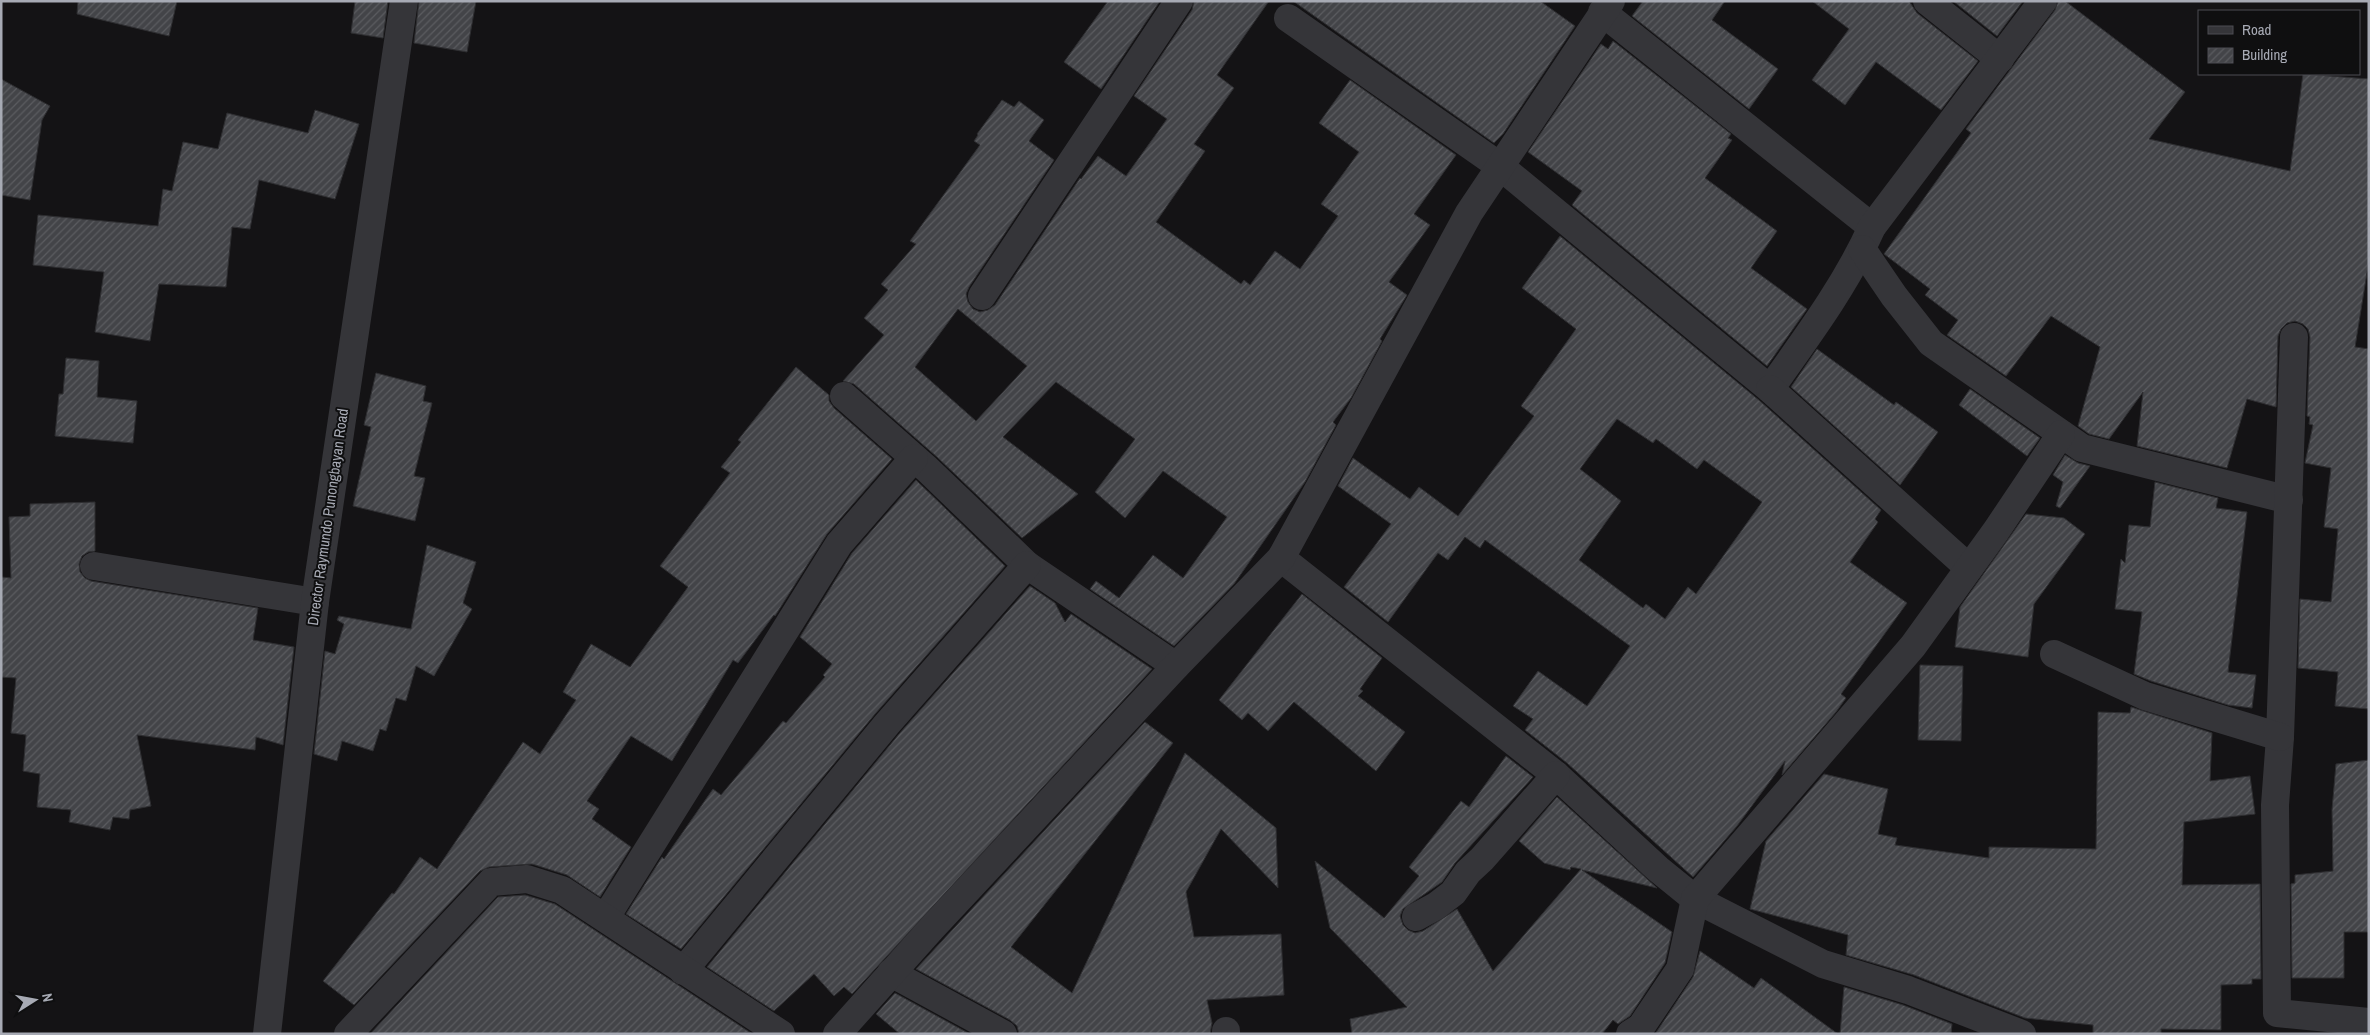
<svg xmlns="http://www.w3.org/2000/svg" width="2370" height="1035" font-family="'Archivo Narrow',sans-serif">
<style>
.building{fill:url(#building-hatch);stroke:#2e2e31;fill-rule:evenodd}
.lines{fill:none;stroke-linecap:round;stroke-linejoin:round}
.minor{stroke:#353539;stroke-width:28}
.labels{text-anchor:middle;stroke-width:4;stroke-linejoin:round;paint-order:stroke}
.street-label{font-size:15px;fill:#a7aab4;stroke:#0f0f10}
</style>
<defs>
<pattern id="building-hatch" width="6" height="6" patternUnits="userSpaceOnUse" patternTransform="scale(1.25)"><rect width="6" height="6" fill="#434448"/><path d="M-1 1l2-2M0 6l6-6M5 7l2-2" fill="none" stroke="#5b5c60"/></pattern>
</defs>
<rect width="100%" height="100%" fill="#141315"/>
<g class="building">
<polygon points="78,1 177,1 169,36 77,14"/>
<polygon points="355,1 388,1 383,38 351,33"/>
<polygon points="419,1 476,1 467,52 414,43"/>
<polygon points="1108,1 1160,1 1101,89 1064,62"/>
<path d="M1194 1H1269L1217 75 1234 88 1194 144 1205 151 1156 222 1241 284 1244 280 1250 285 1275 251 1300 269 1338 216 1321 204 1359 152 1319 123 1350 80 1456 155 1414 214 1430 225 1389 282 1407 295 1380 339 1382 341 1351 398 1333 422 1336 425 1305 482 1234 584 1174 646 1090 589 1096 581 1119 598 1153 555 1183 578 1227 517 1163 471 1125 518 1095 492 1135 439 1056 382 1003 437 1078 494 1022 538 937 457 854 384 843 381 884 335 864 318 888 290 881 284 916 244 910 241 980 145 974 141 978 135 977 134 1002 100 1014 107 1019 101 1044 120 1029 141 1054 160 969 287 966 294 968 302 973 309 980 312 988 310 995 305 1080 178 1081 179 1098 156 1126 176 1167 119 1134 96 1192 10ZM958 309 1027 366 976 421 915 367Z"/>
<polygon points="1293,1 1540,1 1575,26 1503,134 1494,143"/>
<polygon points="1643,1 1725,1 1712,20 1778,69 1749,109 1632,16"/>
<polygon points="1812,1 1909,1 1917,13 1978,61 1941,110 1876,62 1845,105 1812,80 1849,29"/>
<polygon points="1953,1 2023,1 1997,36"/>
<polygon points="2058,1 2065,1 2185,92 2149,139 2290,171 2303,74 2369,79 2369,260 2355,347 2369,349 2369,709 2335,706 2338,672 2298,668 2300,599 2331,602 2338,529 2324,527 2331,468 2305,463 2313,425 2309,424 2310,417 2307,416 2310,337 2308,329 2303,324 2295,321 2287,323 2281,329 2278,336 2276,407 2247,399 2227,468 2137,446 2143,392 2109,439 2089,434 2078,426 2100,347 2051,316 2006,376 1947,335 1958,320 1925,295 1930,289 1884,254 1971,133 1966,129 2055,10"/>
<polygon points="1613,41 1731,134 1728,138 1732,140 1705,178 1777,231 1751,268 1807,309 1767,366 1572,205 1582,191 1528,152 1601,44 1608,49"/>
<polygon points="1,79 50,106 42,120 30,200 1,195"/>
<polygon points="315,110 359,124 335,199 259,180 250,229 232,227 226,287 159,284 150,341 95,332 104,272 33,265 38,215 158,226 163,189 172,191 183,142 218,149 227,113 308,133"/>
<path d="M1560 236 1760 401 1881 510 1875 519 1878 522 1850 562 1907 603 1841 694 1846 698 1836 712 1782 775 1785 761 1737 826 1693 877 1567 763 1525 730 1533 719 1513 706 1538 671 1587 706 1630 646 1485 540 1480 548 1465 537 1448 560 1438 553 1388 622 1344 587 1391 524 1338 486 1353 458 1410 499 1419 487 1458 516 1534 416 1521 406 1576 329 1522 288ZM1617 419 1653 443 1656 439 1697 469 1704 460 1762 502 1696 594 1688 587 1665 619 1646 604 1643 608 1579 560 1621 501 1580 469Z"/>
<polygon points="1817,349 1894,405 1896,402 1938,432 1900,485 1791,387"/>
<polygon points="66,358 99,361 97,397 137,401 133,443 55,436 59,394 63,394"/>
<polygon points="796,367 829,395 829,401 834,408 892,459 827,534 775,616 774,615 738,663 733,660 672,761 631,736 587,801 599,809 592,819 631,847 600,897 567,875 532,864 489,867 480,871 354,1005 323,981 392,893 394,894 420,857 437,869 523,742 540,754 576,700 563,692 591,644 630,667 688,587 660,566 730,473 721,467 741,442 738,440"/>
<polygon points="376,373 426,386 423,401 432,403 414,476 425,478 415,521 353,506 371,427 364,425"/>
<polygon points="1970,389 2040,438 2027,456 1959,405"/>
<polygon points="2065,455 2078,463 2090,466 2060,508 2056,506 2063,482 2053,475"/>
<polygon points="916,480 1005,566 875,714 681,949 626,914 662,857 664,859 713,789 721,795 783,721 786,723 825,677 823,675 832,664 800,637 852,553"/>
<polygon points="2155,482 2218,498 2216,508 2247,512 2228,672 2256,675 2252,708 2228,705 2151,681 2134,674 2142,612 2115,609 2121,559 2125,563 2129,525 2150,527"/>
<polygon points="95,502 95,551 88,552 82,556 79,564 80,572 85,578 91,581 258,608 253,640 294,647 283,745 256,737 255,750 137,735 151,806 130,810 129,819 113,817 110,830 69,822 71,810 37,807 40,774 23,771 26,735 11,733 16,678 1,677 1,577 11,578 9,517 30,516 30,504"/>
<polygon points="2026,514 2064,518 2085,534 2034,604 2028,657 1955,647 1960,607"/>
<polygon points="427,545 476,562 463,603 472,609 434,676 416,666 406,701 396,698 386,731 380,729 373,751 342,741 337,761 314,754 325,651 335,654 344,624 337,620 339,616 411,629"/>
<polygon points="1030,586 1055,603 1065,622 1071,614 1152,669 852,994 844,987 834,996 814,974 774,1011 707,967 899,734"/>
<polygon points="1302,594 1382,658 1360,689 1363,691 1358,696 1405,732 1376,771 1294,702 1268,731 1248,713 1242,720 1219,700"/>
<polygon points="1920,665 1963,666 1961,741 1918,740"/>
<polygon points="2131,707 2212,733 2210,781 2250,776 2255,814 2184,822 2182,885 2260,884 2261,979 2252,979 2252,984 2221,985 2221,1030 2161,1029 2161,1034 2093,1034 2093,1025 2025,1018 1914,975 1846,955 1848,935 1750,909 1766,841 1824,774 1888,789 1878,834 1897,838 1895,845 1989,858 1989,847 2096,849 2098,712 2130,713"/>
<polygon points="1145,722 1173,743 1011,947 1072,993 1185,753 1276,828 1278,888 1221,829 1186,892 1194,937 1281,934 1284,995 1207,1000 1212,1023 1210,1034 1019,1034 1017,1026 1010,1020 916,969"/>
<polygon points="1506,756 1533,777 1455,863 1442,882 1403,909 1400,916 1403,925 1408,930 1415,933 1423,931 1457,909 1493,971 1581,869 1571,867 1570,870 1544,863 1519,841 1557,797 1657,888 1582,870 1672,932 1665,963 1630,1016 1618,1024 1613,1020 1602,1034 1352,1034 1350,1019 1407,1007 1330,928 1315,861 1384,918 1419,876 1409,867 1461,801 1469,807"/>
<polygon points="2369,760 2369,932 2344,932 2344,978 2292,978 2291,884 2295,883 2295,875 2333,871 2332,810 2336,764"/>
<polygon points="525,895 555,904 751,1033 370,1034 498,897"/>
<polygon points="1700,951 1754,988 1761,978 1838,1034 1655,1034 1693,977"/>
<polygon points="1844,987 1903,1005 1952,1024 1951,1034 1840,1034"/>
<polygon points="895,993 970,1034 900,1034 876,1014"/>
</g>
<g class="lines">
<g class="minor">
<polyline points="1927,1 2000,59"/>
<polyline points="1602,12 1872,227"/>
<path d="M1288 18 1501 167 1770 389C1807 337 1846 285 1872 227L2043 1"/>
<polyline points="1862,249 1894,296 1931,343 2082,448 2289,500"/>
<polyline points="982,296 1179,1"/>
<polyline points="2294,337 2280,737 2275,805 2277,1013 2369,1022"/>
<polyline points="1770,389 1969,568"/>
<polyline points="844,396 927,469 1027,565 1176,666"/>
<polyline points="1281,558 1556,775 1658,869 1695,899 1823,964 1908,990 2022,1034"/>
<polyline points="94,566 315,602"/>
<polyline points="2054,654 2145,696 2280,737"/>
<polyline points="606,917 839,544 914,458"/>
<polyline points="1416,917 1436,906 1453,893 1468,872 1482,859 1556,775"/>
<polyline points="683,971 887,724 1027,565"/>
<polyline points="891,973 1003,1034"/>
<polyline points="1226,1031 1226,1034"/>
<polyline points="267,1034 315,602 404,1"/>
<polyline points="348,1034 491,882 527,879 562,890 781,1034"/>
<polyline points="837,1034 931,929 1176,666 1281,558 1469,213 1611,1"/>
<polyline points="1630,1034 1641,1027 1680,969 1695,899 1913,646 1996,531 2061,434"/>
</g>
</g>
<g class="labels">
<g class="street-label">
<text transform="translate(328 517) rotate(-82)" y="5">Director Raymundo Punongbayan Road</text>
</g>
</g>
<rect width="2370" height="1035" fill="none" stroke="#a7aab4" stroke-width="5"/>
<rect x="2198" y="10" width="162" height="65" fill="#0f0f10" stroke="#4c4d52"/>
<rect x="2208" y="26" width="25" height="8" fill="#353539" stroke="#4c4d52"/>
<text x="2242" y="35" font-size="15" fill="#a7aab4">Road</text>
<rect x="2208" y="48" width="25" height="15" fill="url(#building-hatch)" stroke="#4c4d52"/>
<text x="2242" y="60" font-size="15" fill="#a7aab4">Building</text>
<g transform="translate(35 1000) rotate(79)" stroke="#0f0f10" stroke-width="4" paint-order="stroke">
<path d="M0-4L9 19L0 12L-9 19Z" fill="#a7aab4"/>
<text y="-8" font-size="14" font-weight="bold" text-anchor="middle" fill="#a7aab4">N</text>
</g>
</svg>
